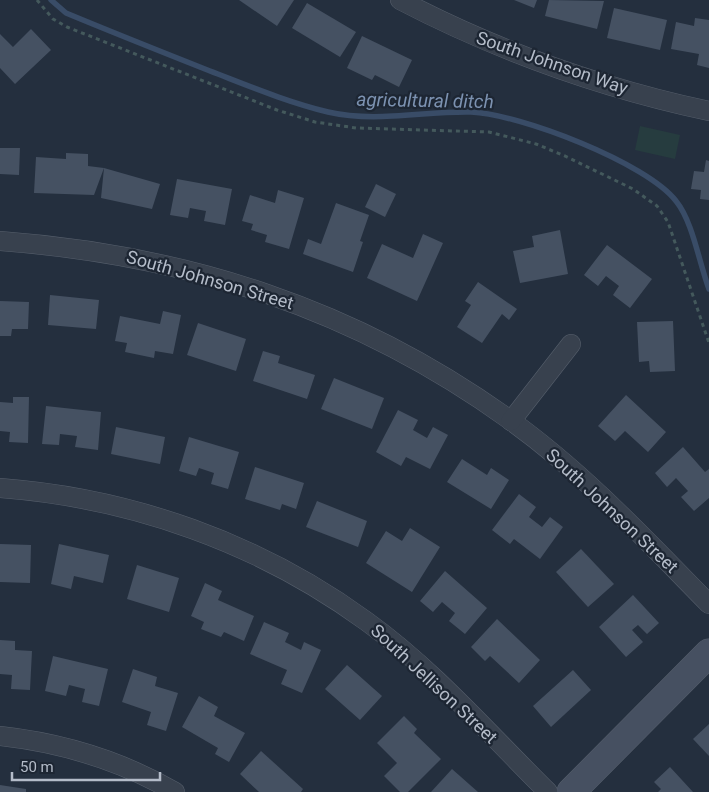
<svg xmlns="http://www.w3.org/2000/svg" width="709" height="792" font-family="Roboto,sans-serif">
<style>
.grass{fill:#263c3f}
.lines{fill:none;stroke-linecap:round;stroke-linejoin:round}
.stream{stroke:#394c67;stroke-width:5.5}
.building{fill:#455162}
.street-casing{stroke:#565f6c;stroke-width:20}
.secondary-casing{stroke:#565f6c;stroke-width:29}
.path{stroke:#44595c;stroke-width:3;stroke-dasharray:4 4;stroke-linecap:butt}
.street{stroke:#38414e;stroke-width:19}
.secondary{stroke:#465061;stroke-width:28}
.labels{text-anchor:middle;stroke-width:4.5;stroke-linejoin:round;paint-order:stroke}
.street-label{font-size:18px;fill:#b4bcc9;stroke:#1d2633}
.water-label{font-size:19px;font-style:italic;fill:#7c92b1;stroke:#1d2633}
</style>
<rect width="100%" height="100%" fill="#242f3e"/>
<polygon class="grass" points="640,126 680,135 675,159 635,150"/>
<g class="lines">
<path class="stream" d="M51 0 66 13C114 33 162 52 210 71 249 86 287 102 328 112 376 123 423 111 471 112 520 114 647 163 676 201 693 222 699 263 709 289"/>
</g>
<g class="building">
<polygon points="239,0 294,0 277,26"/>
<polygon points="514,0 537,0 534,8"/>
<polygon points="549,0 604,1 597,29 545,16"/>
<polygon points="307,3 356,32 340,57 292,28"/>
<polygon points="614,8 667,20 660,50 607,38"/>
<polygon points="695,18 709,20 709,68 697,65 699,54 671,49 676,22 694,26"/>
<polygon points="31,29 51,50 15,84 0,68 0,34 13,47"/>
<polygon points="362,36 412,60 399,87 375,75 372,80 347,68"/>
<polygon points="0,148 20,148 19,175 0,174"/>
<polygon points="66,153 88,154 88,166 104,168 94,195 34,193 36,157 66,159"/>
<polygon points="706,160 709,161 709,200 700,199 701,190 691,189 694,171 704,172"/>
<polygon points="104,168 160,184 152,209 101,198"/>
<polygon points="177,179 232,189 225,225 204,221 206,211 190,208 188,218 170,215"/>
<polygon points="376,184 396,194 385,217 365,207"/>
<polygon points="278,190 304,198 289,249 265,242 267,235 251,230 253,224 242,221 250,195 275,203"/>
<polygon points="336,203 369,215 360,241 363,242 353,272 303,254 308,239 321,244"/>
<polygon points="560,230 568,274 520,283 513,251 534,247 532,236"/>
<polygon points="423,234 443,243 417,301 367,278 382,244 413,258"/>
<polygon points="607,245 652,279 630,308 613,295 619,286 606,276 598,286 584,275"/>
<polygon points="478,282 517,309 509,320 502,314 482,343 457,327 471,305 465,301"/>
<polygon points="50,295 99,300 96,329 48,325"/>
<polygon points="0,301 29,302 28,329 12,329 11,336 0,336"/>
<polygon points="163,311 181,315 173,354 155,351 154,358 125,352 127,343 115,341 120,316 160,324"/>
<polygon points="673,321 675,371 650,372 649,361 639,362 637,322"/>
<polygon points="198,323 246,339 236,371 187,355"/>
<polygon points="263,351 280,356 278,363 315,375 307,399 253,381"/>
<polygon points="334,378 384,398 372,429 321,409"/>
<polygon points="626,395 666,432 648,452 625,431 615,441 598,426"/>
<polygon points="13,397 29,397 28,443 9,442 10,432 0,431 0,402 13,403"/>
<polygon points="46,406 101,412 98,450 75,447 77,436 60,434 59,445 42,444"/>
<polygon points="398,410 418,420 413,430 427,438 433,427 448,435 430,469 406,457 401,466 376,452"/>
<polygon points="116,427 165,437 160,464 111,454"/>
<polygon points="189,437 239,452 228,489 211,484 214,473 199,468 196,476 179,471"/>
<polygon points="683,447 705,472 709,469 709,498 694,511 681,497 688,491 676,478 667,487 655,473"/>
<polygon points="462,459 487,475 491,468 509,480 491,509 447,482"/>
<polygon points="255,467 304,483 296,509 282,504 280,510 245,499"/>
<polygon points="519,494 536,507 529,517 542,527 550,517 563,527 540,559 514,539 510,544 492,530"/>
<polygon points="317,501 367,521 358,547 306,527"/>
<polygon points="410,528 440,547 412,592 366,563 386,531 402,541"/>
<polygon points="0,544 31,545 30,583 0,582"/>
<polygon points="59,544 109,555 103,583 74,576 71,589 51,584"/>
<polygon points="581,549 614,584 588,607 556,572"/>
<polygon points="137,565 179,578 169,612 127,599"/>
<polygon points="445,571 487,608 465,634 449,621 455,613 442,602 433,612 420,601"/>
<polygon points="205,583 222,591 218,600 254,616 244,641 224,632 221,637 201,629 204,622 191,616"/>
<polygon points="633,595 659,623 647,634 638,625 632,630 643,642 626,657 599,627"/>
<polygon points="497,619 540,660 519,683 490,656 485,661 471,647"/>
<polygon points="264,622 289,633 285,642 301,650 304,642 321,650 302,693 281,684 287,670 250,654"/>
<polygon points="0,640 15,641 15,650 32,651 30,690 11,689 12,675 0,674"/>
<polygon points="53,656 108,669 99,706 82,702 85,689 69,685 66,696 45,691"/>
<polygon points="347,665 382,696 360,720 325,689"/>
<polygon points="133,669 157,677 155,686 178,693 166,731 147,725 151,712 122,702"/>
<polygon points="573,670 591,690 551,727 533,706"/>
<polygon points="199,696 218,707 214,716 245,733 229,762 215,754 218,748 182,727"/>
<polygon points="404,716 417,729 414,733 441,759 408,792 400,792 384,776 397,763 377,743"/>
<polygon points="709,724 709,756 693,739"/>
<polygon points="261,751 303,789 301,792 259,792 240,774"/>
<polygon points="670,767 693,792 658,792 661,789 654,782"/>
<polygon points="452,769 478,792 431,792"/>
<polygon points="0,785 26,789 26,792 0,792"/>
</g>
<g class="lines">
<g class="street-casing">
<g id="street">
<path d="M400 0C498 51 601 88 709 111"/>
<path d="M0 241C188 255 356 309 510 420 584 473 646 540 709 604"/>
<polyline points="511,421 571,344"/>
<path d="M0 488C132 498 259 543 366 621 433 669 489 734 548 792"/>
<path d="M0 736C63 743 120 760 175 792"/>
</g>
</g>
<g class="secondary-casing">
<polyline id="secondary" points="571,792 709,653"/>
</g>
<polyline class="path" points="37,0 53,19 67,27 277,110 315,122 356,128 489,132 536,144 565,156 633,189 657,206 668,222 709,343"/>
<use href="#street" class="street"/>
<use href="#secondary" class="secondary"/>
</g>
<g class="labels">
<g class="street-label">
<text transform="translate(552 63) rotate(19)" y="6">South Johnson Way</text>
<text transform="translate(210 280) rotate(16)" y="6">South Johnson Street</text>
<text transform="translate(612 511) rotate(43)" y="6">South Johnson Street</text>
<text transform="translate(434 684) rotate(43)" y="6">South Jellison Street</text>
</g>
<g class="water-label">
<text transform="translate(425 100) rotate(1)" y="7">agricultural ditch</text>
</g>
</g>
<path d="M12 772v8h148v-8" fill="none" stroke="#b4bcc9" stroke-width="2.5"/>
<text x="20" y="772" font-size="15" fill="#b4bcc9" stroke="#1d2633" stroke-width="4" paint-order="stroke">50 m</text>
</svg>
